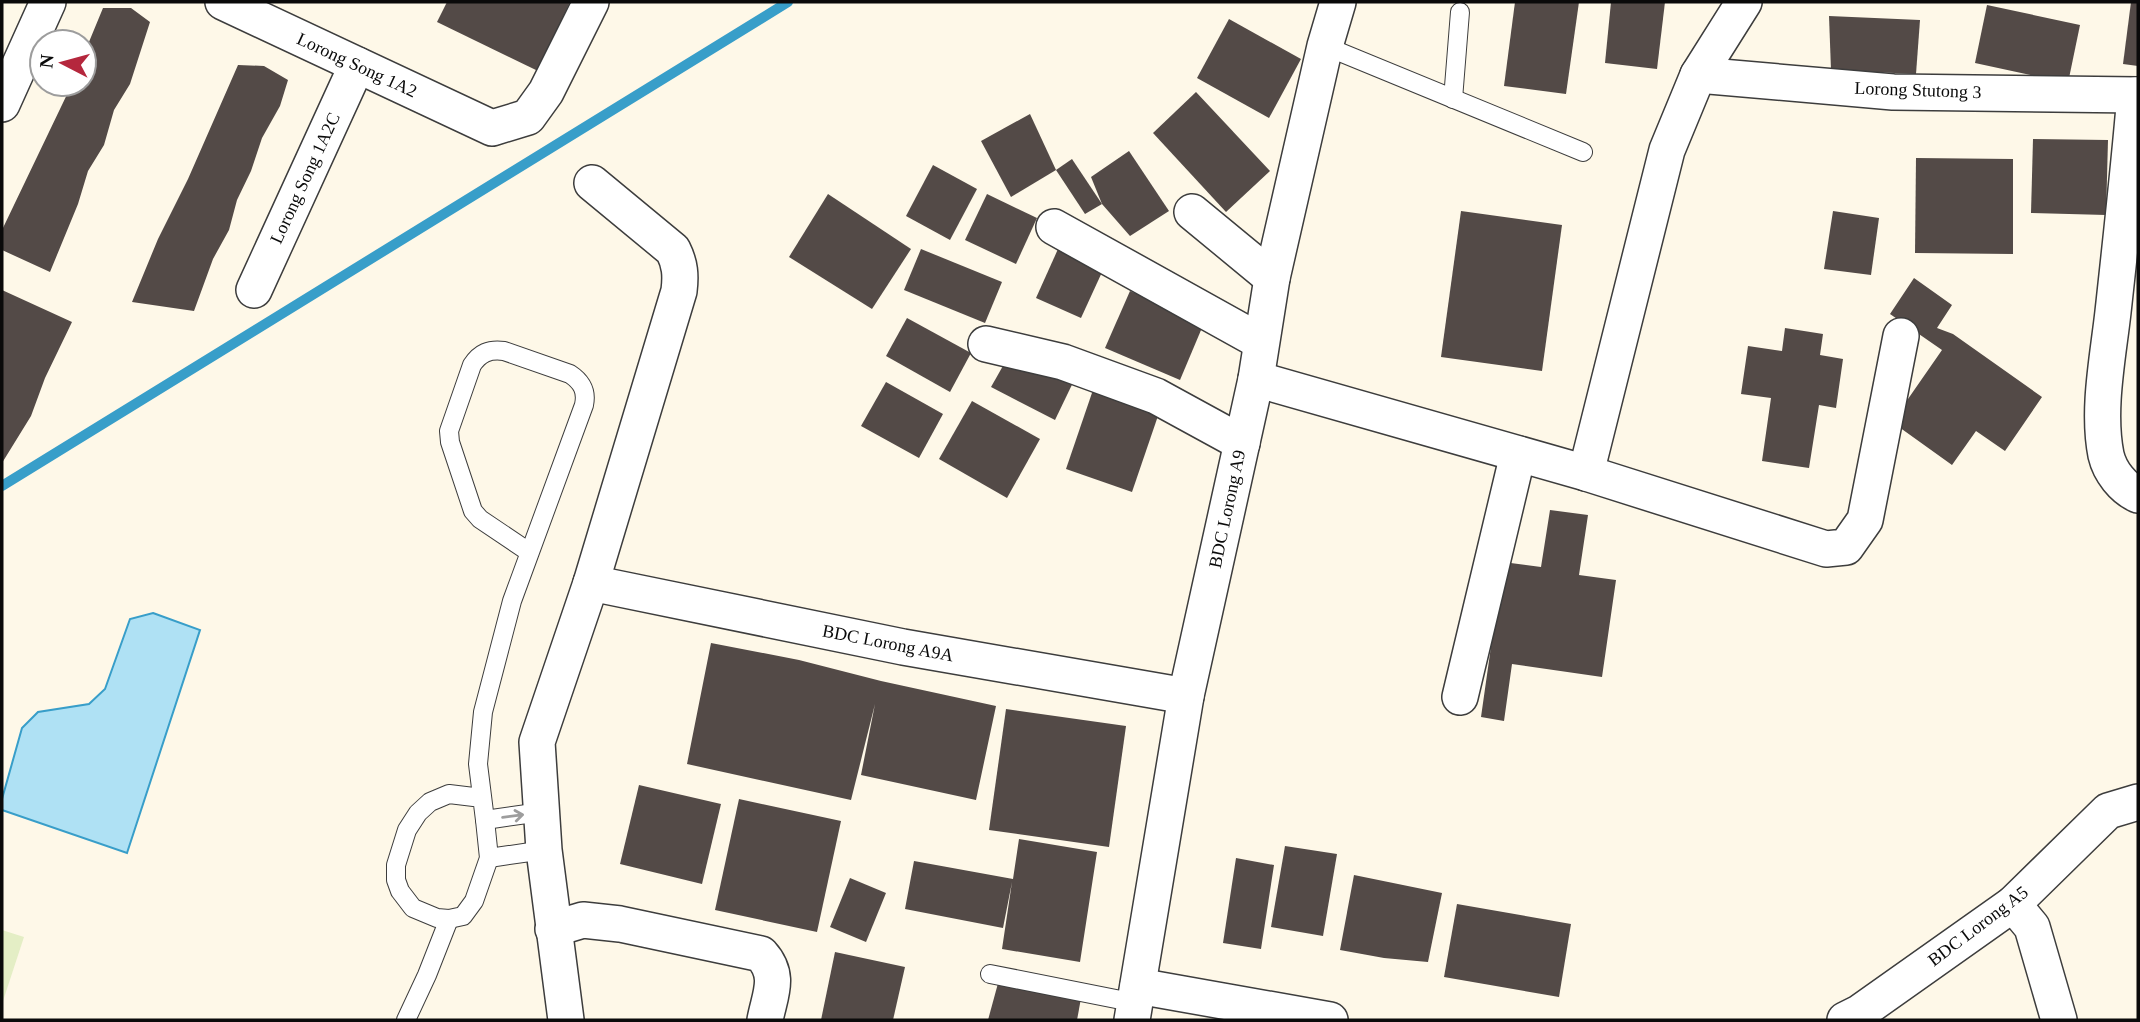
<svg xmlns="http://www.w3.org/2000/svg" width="2140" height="1022" font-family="'Times New Roman',serif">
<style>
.pitch{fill:#e4eec5}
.water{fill:#afe1f4;stroke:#389ec9;stroke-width:2}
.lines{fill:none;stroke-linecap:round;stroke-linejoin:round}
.stream{stroke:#389ec9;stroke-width:10}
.building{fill:#534a47}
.service-casing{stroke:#3d3d3d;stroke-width:20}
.minor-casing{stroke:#3d3d3d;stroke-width:38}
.service{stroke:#fff;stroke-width:18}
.minor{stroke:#fff;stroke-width:35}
.oneway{stroke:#9d9d9d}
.labels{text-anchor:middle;stroke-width:7;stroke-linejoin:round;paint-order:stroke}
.street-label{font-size:18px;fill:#0a0a0a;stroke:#fff}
</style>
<rect width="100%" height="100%" fill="#fef8e8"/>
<polygon class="pitch" points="2,930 24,937 2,1004"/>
<polygon class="water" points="153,613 200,630 127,853 2,810 2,799 22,728 38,712 89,704 105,689 130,619"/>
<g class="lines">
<polyline class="stream" points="2,486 788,2"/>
</g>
<g class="building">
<polygon points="447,2 570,2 538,71 437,22"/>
<polygon points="1515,2 1579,2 1566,94 1504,86"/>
<polygon points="1611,2 1665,2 1657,69 1605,63"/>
<polygon points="2131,2 2138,2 2138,66 2123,64"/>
<polygon points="1987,5 2080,25 2068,83 1975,63"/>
<polygon points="103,8 131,8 150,22 130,84 114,110 104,145 88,171 78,204 50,272 2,250 2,230 72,84 84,84 84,54"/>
<polygon points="1829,16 1920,20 1916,74 1831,70"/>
<polygon points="1229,19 1301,59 1269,118 1197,78"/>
<polygon points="238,65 264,66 288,80 280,106 262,138 251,171 237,200 229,230 213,259 194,311 132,302 158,239 188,179"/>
<polygon points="1196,92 1270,171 1226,212 1153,133"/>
<polygon points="1030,114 1056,170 1011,197 981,141"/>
<polygon points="2033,139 2108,140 2106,215 2031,213"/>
<polygon points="1129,151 1169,211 1130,236 1102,204 1091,177"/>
<polygon points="1916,158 2013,159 2013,254 1915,253"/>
<polygon points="1072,159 1102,204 1085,214 1056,170"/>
<polygon points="933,165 977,189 950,240 906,216"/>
<polygon points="828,194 911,249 872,309 789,257"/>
<polygon points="987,194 1037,218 1016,264 965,240"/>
<polygon points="1461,211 1562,225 1542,371 1441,357"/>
<polygon points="1833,211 1879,218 1871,275 1824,269"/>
<polygon points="921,249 1002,282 985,323 904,290"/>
<polygon points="1058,249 1103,270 1081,318 1036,298"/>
<polygon points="1914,278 1952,305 1937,328 1953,334 2042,397 2005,451 1976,431 1952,465 1892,422 1942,350 1890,314"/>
<polygon points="2,290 72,322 45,378 31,416 2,463"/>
<polygon points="1130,291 1204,323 1180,380 1105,348"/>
<polygon points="907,318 971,353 950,392 886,356"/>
<polygon points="1785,328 1823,334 1820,355 1843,359 1836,408 1819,405 1809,468 1762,461 1771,398 1741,394 1748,346 1782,351"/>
<polygon points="1012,350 1080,368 1055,420 991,387"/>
<polygon points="886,382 943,414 919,458 861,426"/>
<polygon points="1094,387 1160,410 1132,492 1066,469"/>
<polygon points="972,401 1040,439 1007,498 939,459"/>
<polygon points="1550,510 1588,515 1579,575 1616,580 1602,677 1512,664 1504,721 1481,717 1503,562 1541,567"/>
<polygon points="711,643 799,660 881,681 996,706 976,800 861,775 875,704 851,800 687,764"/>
<polygon points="1006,709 1126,726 1109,847 989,830"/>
<polygon points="639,785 721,804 702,884 620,864"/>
<polygon points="739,799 841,821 817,932 715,910"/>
<polygon points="1019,839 1097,852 1080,962 1002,949 1012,882 1003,928 905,909 914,861 1013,879"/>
<polygon points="1285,846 1337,854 1323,936 1271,927"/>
<polygon points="1236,858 1274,865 1261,949 1223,943"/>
<polygon points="1354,875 1442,893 1428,962 1384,958 1340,950"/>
<polygon points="850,878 886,893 866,942 830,927"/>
<polygon points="1457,904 1571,924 1559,997 1444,977"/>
<polygon points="835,952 905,967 893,1020 821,1020"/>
<polygon points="1000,976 1082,993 1077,1020 988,1020"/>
</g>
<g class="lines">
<g class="service-casing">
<g id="service">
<polyline points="1325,46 1583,152"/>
<polyline points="1453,99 1460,12"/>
<path d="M482 798 449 794 430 802 418 813 407 830 396 865V880L400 891 413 908 437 918 449 919 463 916 474 901 489 858 485 820 478 764 483 712 512 601 584 405C587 391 582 382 570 374L504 351C489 349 480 353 472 365L449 431 450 442 473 511 480 519 529 552"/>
<polyline points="485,820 541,812"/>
<polyline points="489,858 544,850"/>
<polyline points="990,974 1136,1003"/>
<polyline points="406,1020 427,975 449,919"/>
</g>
</g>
<g class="minor-casing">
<g id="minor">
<polyline points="223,2 492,128 528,117 546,92 591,2"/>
<polyline points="1698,75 1893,92 2138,95"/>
<path d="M2135 95C2129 167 2121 239 2113 312 2108 357 2097 410 2106 455 2110 472 2123 488 2138 495"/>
<polyline points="2,104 48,2"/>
<polyline points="1192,212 1272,278"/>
<polyline points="1054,227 1261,342"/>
<polyline points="254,290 357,65"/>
<polyline points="986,344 1063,362 1156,396 1242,443"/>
<polyline points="1256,379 1586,473 1826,549 1846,547 1865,520 1901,336"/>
<polyline points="1586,473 1667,150 1698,75 1744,2"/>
<polyline points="591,583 903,647 1186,696"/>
<polyline points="1460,697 1518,454"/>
<polyline points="2013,904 2032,927 2059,1020"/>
<path d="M553 929 583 920 620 924 761 954C781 976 770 994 765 1020"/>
<polyline points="1138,986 1330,1020"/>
<path d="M566 1020 544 850 537 742 591 583 679 291C681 275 680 264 673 250L592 183"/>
<polyline points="1132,1020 1186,696 1256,379 1272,278 1325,46 1338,2"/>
<polyline points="1845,1020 1859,1013 2013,904 2108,811 2138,802"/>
</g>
</g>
<use href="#service" class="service"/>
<use href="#minor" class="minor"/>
</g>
<defs><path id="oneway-shaft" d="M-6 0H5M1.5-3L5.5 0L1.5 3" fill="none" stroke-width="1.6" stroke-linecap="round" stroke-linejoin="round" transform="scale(1.75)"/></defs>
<use class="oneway" href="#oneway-shaft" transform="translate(513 816) rotate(-7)"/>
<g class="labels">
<g class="street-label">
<text transform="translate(357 65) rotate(25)" y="6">Lorong Song 1A2</text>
<text transform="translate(1918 90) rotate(2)" y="6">Lorong Stutong 3</text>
<text transform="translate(305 178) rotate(-65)" y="6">Lorong Song 1A2C</text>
<text transform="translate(1227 509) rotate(-78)" y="6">BDC Lorong A9</text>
<text transform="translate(888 643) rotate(11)" y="6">BDC Lorong A9A</text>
<text transform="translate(1978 926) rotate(-37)" y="6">BDC Lorong A5</text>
</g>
</g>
<rect width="2140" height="1022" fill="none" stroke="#0a0a0a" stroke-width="7"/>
<g transform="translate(63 63) rotate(276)"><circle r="33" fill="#ffffff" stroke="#9d9d9d" stroke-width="2"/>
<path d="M0-5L12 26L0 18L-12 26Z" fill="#b5273d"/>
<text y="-10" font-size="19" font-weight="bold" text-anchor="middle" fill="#0a0a0a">N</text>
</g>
</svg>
